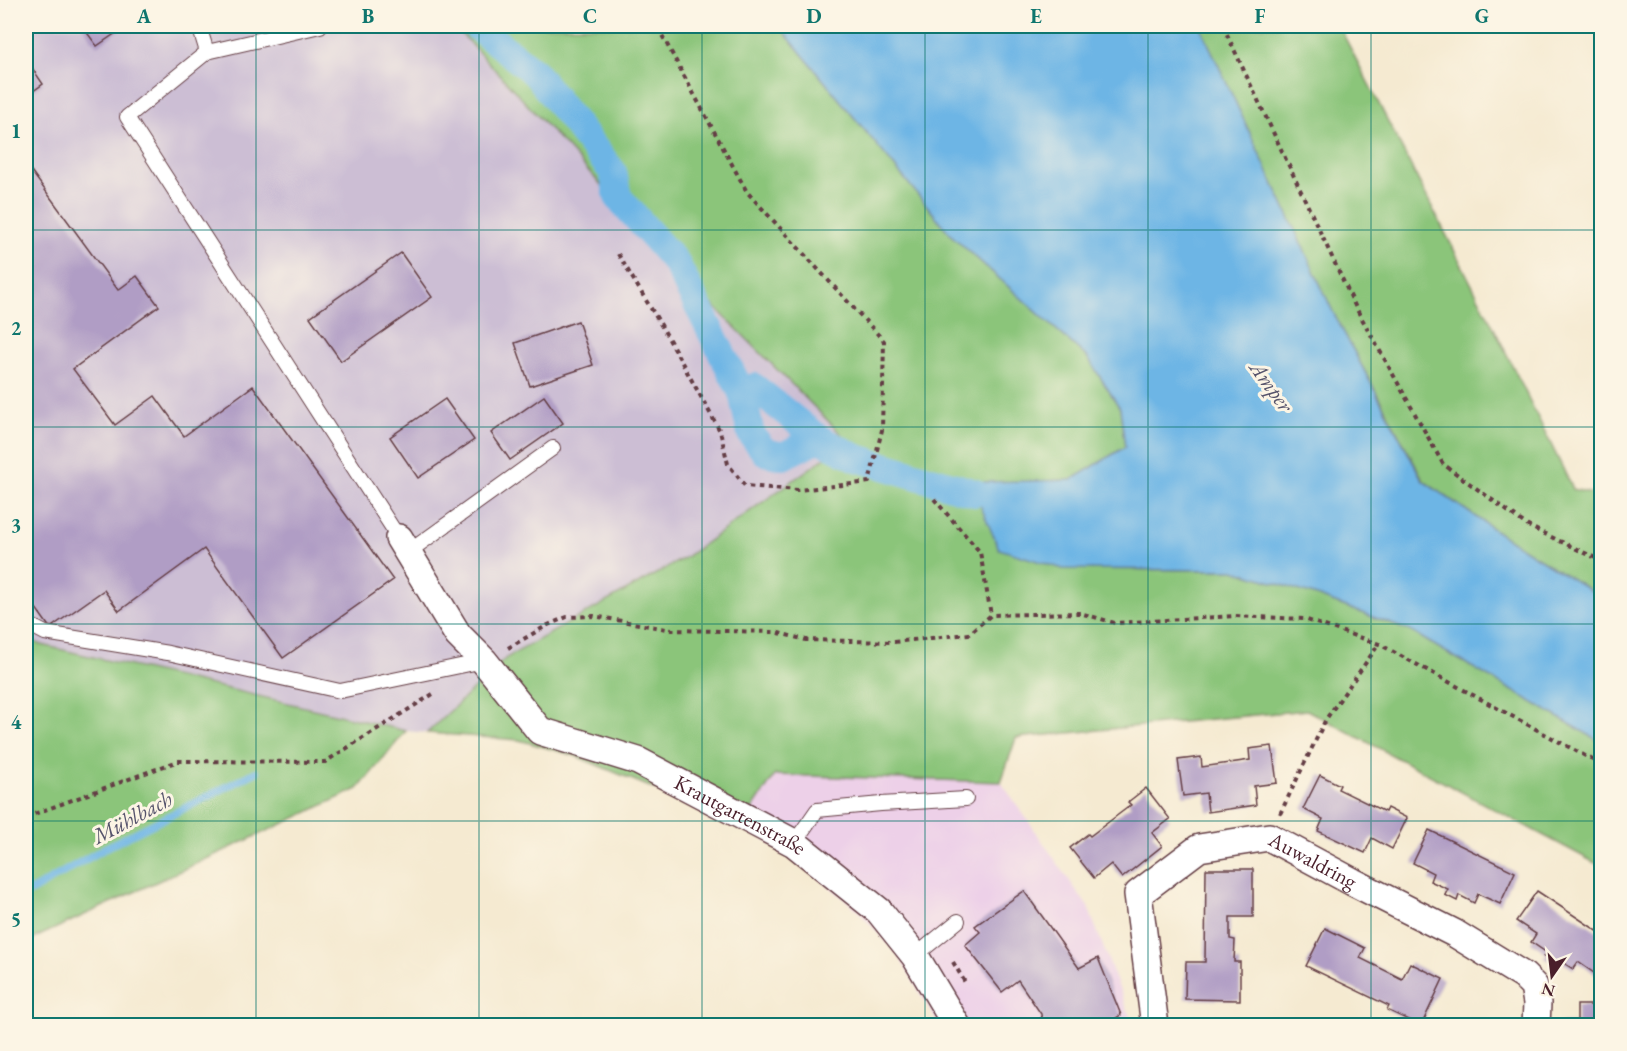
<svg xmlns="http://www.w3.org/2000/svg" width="1627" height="1051" font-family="'EB Garamond',serif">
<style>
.built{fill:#edd0e8}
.industrial{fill:#ccbed4}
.green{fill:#8bc57a;stroke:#6a7252;stroke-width:1.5}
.water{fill:#6db5e5;stroke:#5c6a88;stroke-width:1.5}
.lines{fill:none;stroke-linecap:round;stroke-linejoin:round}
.stream{stroke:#6db5e5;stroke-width:8}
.canal{stroke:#6db5e5;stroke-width:28}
.building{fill:#b09dc5}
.service-casing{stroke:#643d44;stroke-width:16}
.minor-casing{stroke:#643d44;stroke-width:30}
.path{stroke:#643d44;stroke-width:4;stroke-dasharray:4.5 4.5;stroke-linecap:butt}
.service{stroke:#fff;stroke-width:14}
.minor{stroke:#fff;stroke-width:27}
.grid{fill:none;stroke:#0f766e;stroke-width:1.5;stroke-opacity:0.55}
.labels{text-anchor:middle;stroke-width:6;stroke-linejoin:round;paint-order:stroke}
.street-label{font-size:21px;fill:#4a1f2b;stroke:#fcf5e5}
.water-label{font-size:22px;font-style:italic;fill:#56546c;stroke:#fcf5e5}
.neatline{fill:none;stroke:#0f766e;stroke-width:2}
.grid-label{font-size:20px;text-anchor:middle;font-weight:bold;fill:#0f766e}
</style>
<rect width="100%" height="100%" fill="#fcf5e5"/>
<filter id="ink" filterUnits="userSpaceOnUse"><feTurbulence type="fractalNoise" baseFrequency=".0167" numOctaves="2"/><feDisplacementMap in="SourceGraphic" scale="12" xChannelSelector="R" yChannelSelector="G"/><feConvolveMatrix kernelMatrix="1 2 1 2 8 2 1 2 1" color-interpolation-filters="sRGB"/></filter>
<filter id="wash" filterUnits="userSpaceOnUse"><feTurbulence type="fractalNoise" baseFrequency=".008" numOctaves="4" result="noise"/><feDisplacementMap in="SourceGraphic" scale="24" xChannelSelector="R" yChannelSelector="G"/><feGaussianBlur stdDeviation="1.35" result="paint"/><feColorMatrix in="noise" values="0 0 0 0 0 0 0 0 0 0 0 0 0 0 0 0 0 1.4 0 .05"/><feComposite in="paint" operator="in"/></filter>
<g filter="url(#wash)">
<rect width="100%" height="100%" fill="#f5ead1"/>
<polygon class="built" points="775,775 1001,782 1088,907 1130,1017 1130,1025 939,1025 897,954 854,907 806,867 742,825"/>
<polygon class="industrial" points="26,26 447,26 461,33 706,298 849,441 686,557 506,658 427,733 406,731 42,645 26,639"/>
<g class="green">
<polygon points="447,26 779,26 951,235 1088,358 1120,408 1125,447 1071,480 983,483 1063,569 1234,570 1314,595 1410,631 1601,742 1601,866 1307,710 1016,738 1001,782 775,775 742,825 573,755 519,740 427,733 506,658 686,557 848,441 706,298 461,33"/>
<polygon points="1200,26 1339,26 1491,322 1573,489 1601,496 1601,597 1511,541 1424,481 1334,314"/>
<polygon points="26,639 42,645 406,731 358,789 26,942"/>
</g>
<polygon class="water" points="779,26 1200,26 1334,314 1423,481 1511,541 1601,597 1601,742 1410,631 1314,595 1234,570 1063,569 999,549 975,493 983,482 1071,480 1125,447 1120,408 1088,358 951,235"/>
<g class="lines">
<polyline class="stream" points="26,894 107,847 256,772"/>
<g class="canal">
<polyline points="476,26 535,73 613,172 618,197 676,263 742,393 754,387 818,438 857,458 975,493"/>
<polyline points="742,393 751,434 765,452 783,456 818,438"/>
</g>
</g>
<g id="blocks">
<g class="building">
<polygon points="82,26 126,26 97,46"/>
<polygon points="26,59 43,84 26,96"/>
<polygon points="26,164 118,290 137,276 159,306 73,369 115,425 155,396 184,436 253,386 393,580 283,658 204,549 119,611 104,590 50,628 26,594"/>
<polygon points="401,253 432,297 341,361 310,317"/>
<polygon points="578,321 593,365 530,386 515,343"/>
<polygon points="544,396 563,423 510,460 491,433"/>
<polygon points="445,399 474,440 418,478 390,437"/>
<polygon points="1272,746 1277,783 1254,786 1256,805 1208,812 1206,793 1183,796 1178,760 1201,757 1202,767 1250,760 1249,749"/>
<polygon points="1320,775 1340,785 1338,789 1385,812 1387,808 1407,818 1392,849 1372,838 1365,853 1318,831 1323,819 1303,809"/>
<polygon points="1146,788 1170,819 1152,833 1162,846 1122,878 1111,864 1094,878 1070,848 1088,834 1090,836 1131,805 1128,802"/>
<polygon points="1429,830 1515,872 1500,904 1478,894 1474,903 1459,895 1457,901 1445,895 1448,889 1430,881 1433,873 1413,863"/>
<polygon points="1206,869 1253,869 1253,917 1230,917 1230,939 1235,940 1234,962 1240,962 1240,1000 1185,999 1186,962 1205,962"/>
<polygon points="1024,891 1079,968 1098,958 1121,1015 1103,1026 1042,1026 1041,1014 1018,980 1002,992 965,945 980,932 975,926"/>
<polygon points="1537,891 1602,934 1602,969 1597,975 1578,962 1573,969 1559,960 1556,965 1544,957 1547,953 1531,942 1536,934 1516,921"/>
<polygon points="1325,928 1365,948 1360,958 1402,979 1410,963 1443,979 1421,1026 1387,1010 1389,1006 1306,966"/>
<polygon points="1577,1005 1602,1005 1602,1026 1561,1026 1561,1023 1577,1023"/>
</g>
</g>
</g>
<g filter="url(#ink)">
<use href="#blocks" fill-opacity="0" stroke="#643d44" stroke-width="1.5"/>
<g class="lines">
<g class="service-casing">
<g id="service">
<polyline points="199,26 207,52"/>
<polyline points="320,26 207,52 127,117 399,538"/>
<polyline points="407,553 553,448"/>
<polyline points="26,623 45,633 168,653 340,691 484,661"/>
<polyline points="794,843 817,810 881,804 966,799"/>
<polyline points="915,956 958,921"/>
</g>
</g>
<g class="minor-casing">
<g id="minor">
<path id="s1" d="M399 538 458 635 484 661 540 731 638 761 794 843 879 911 915 956 957 1026"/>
<path id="s2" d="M1155 1026 1138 894 1199 848 1269 837 1353 882 1454 933 1524 976 1534 986 1537 1003 1536 1026"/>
</g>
</g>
<g class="path">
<polyline points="1223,26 1356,308 1443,464 1528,526 1602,561"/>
<polyline points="618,254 661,325 720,431 728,464 745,486 798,490 869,482 882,430 884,341 747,192 657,26"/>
<polyline points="934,499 980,552 991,615"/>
<polyline points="508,648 548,625 567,617 594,616 672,630 775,632 806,640 894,642 969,634 991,615 1080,613 1115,623 1234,616 1304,619 1379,644 1602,765"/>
<polyline points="1280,814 1326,719 1379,644"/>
<polyline points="26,817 178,761 325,762 433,694"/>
<polyline points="953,962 966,984"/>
</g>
<use href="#service" class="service"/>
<use href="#minor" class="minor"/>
</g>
</g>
<path class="grid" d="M256 26V1026M479 26V1026M702 26V1026M925 26V1026M1148 26V1026M1371 26V1026M26 230H1602M26 427H1602M26 624H1602M26 821H1602"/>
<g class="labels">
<g class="street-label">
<text dy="7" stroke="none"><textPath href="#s1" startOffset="458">Krautgartenstraße</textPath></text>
<text dy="7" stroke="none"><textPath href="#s2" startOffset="330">Auwaldring</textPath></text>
</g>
<g class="water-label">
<text transform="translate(1272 386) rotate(54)" y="8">Amper</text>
<text transform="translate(132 817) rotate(-28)" y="8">Mühlbach</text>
</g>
</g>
<rect width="1627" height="1051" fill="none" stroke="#fcf5e5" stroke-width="66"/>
<g transform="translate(1552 976) rotate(194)" stroke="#fcf5e5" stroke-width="4.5" paint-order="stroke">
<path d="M0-4.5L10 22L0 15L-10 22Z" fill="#4a1f2b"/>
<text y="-9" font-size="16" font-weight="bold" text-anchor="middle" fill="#4a1f2b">N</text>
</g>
<rect x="33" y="33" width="1561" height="985" class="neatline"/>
<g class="grid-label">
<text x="144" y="23">A</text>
<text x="368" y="23">B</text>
<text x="590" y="23">C</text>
<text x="814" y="23">D</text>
<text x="1036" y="23">E</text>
<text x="1260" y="23">F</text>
<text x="1482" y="23">G</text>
<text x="16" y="138">1</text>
<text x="16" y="335">2</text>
<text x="16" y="532">3</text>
<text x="16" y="729">4</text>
<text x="16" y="926">5</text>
</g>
</svg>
